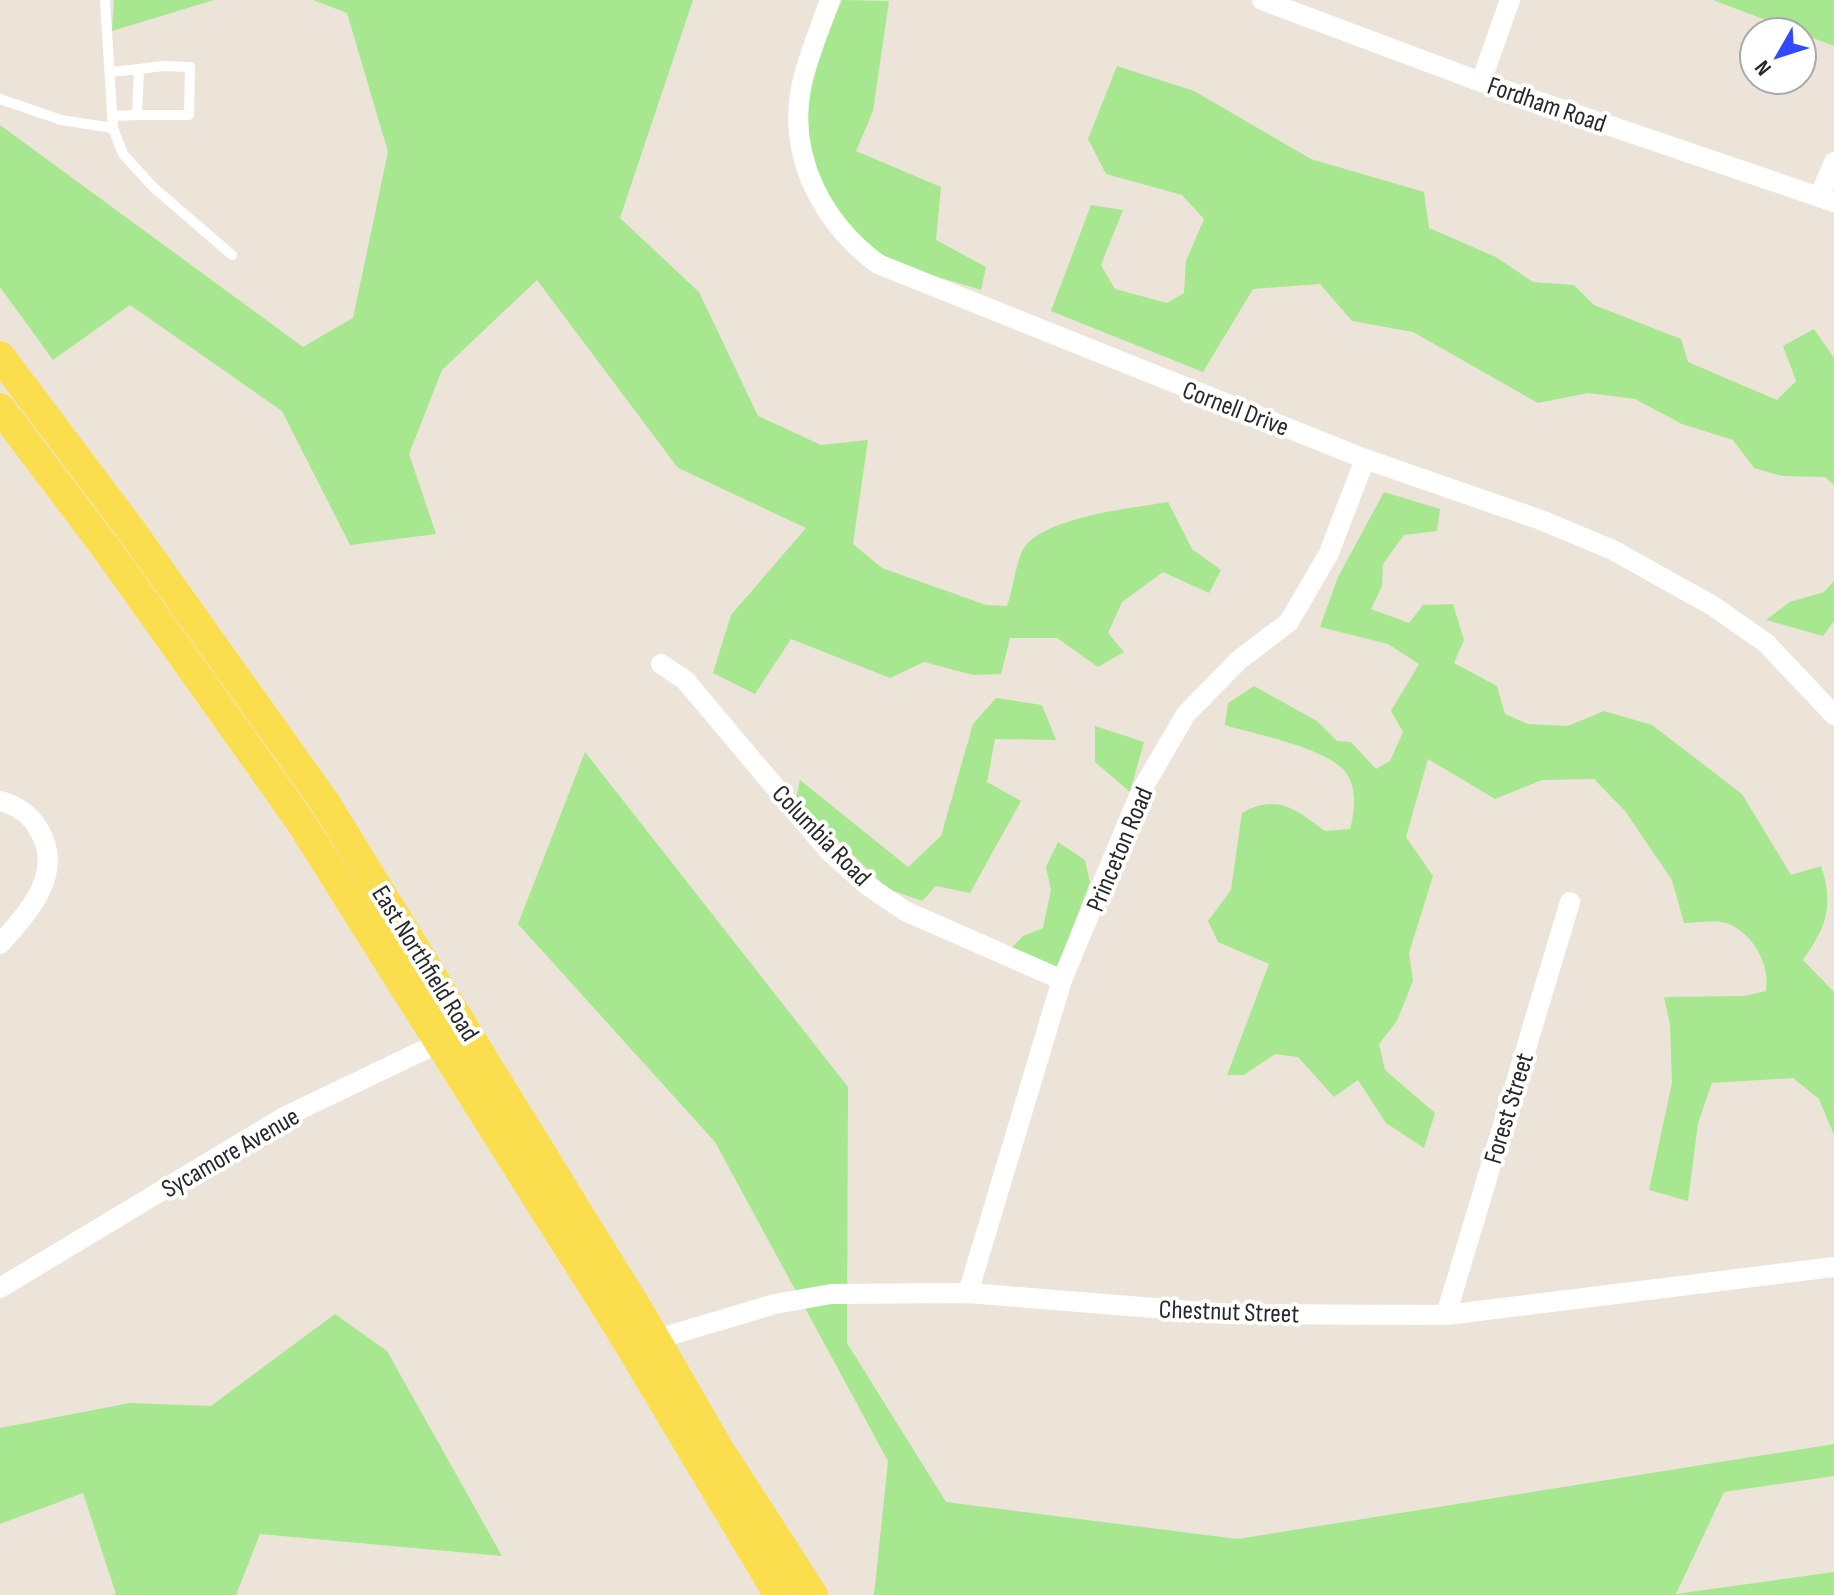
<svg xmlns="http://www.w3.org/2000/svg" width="1834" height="1595" font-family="'Sofia Sans Condensed',sans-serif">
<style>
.green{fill:#a7e78f}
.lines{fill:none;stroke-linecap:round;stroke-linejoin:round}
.service{stroke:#fff;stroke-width:10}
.minor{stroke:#fff;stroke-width:20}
.primary{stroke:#fade4e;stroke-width:30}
.labels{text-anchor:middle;stroke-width:8;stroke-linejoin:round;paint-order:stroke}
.street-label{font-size:26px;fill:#282828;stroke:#fff}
</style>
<rect width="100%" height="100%" fill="#ece4d8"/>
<g class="green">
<polygon points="114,0 214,0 112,31"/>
<path d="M313 0H693L620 218 699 292 758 416 821 445 868 440 853 544 882 568 986 605 1007 606C1013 589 1015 568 1022 551 1039 517 1134 508 1168 502L1192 549 1221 570 1209 593 1163 572 1122 602 1108 633 1124 652 1098 667 1057 638H1010L1001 674 973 675 924 662 890 678 791 639 755 694 713 673 731 615 806 528 678 468 537 280 442 370 409 454 436 534 350 545 282 411 130 305 53 360 0 287V125L303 347 353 318 388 152 347 13Z"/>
<path d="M842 0 889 1 873 111 856 151 941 187 936 240 986 267 981 290C952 280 915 273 888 258 829 224 793 148 811 80 818 53 831 26 842 0Z"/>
<polygon points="1713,0 1834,0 1834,46"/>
<polygon points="1117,66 1194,91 1311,159 1424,192 1429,228 1496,257 1533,282 1574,285 1594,305 1681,339 1688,362 1777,400 1796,381 1783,346 1814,329 1834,358 1834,485 1825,477 1782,476 1754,468 1733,440 1682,424 1635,399 1588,393 1538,403 1413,332 1352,321 1320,284 1253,289 1203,372 1051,311 1091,205 1123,210 1101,265 1115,289 1167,303 1184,293 1186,261 1204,219 1182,195 1106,174 1088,139"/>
<path d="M1384 492 1440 509 1437 531 1404 535 1383 564 1382 586 1371 609 1409 623 1423 605 1453 604 1464 640 1454 663 1497 686 1505 714 1528 724 1568 726 1604 711 1652 725 1742 794 1791 875 1821 866C1834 905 1827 926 1803 960L1834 992V1135L1819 1099 1793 1078 1712 1083 1698 1123 1688 1201 1649 1190 1672 1083 1670 1024 1664 997 1745 996 1766 991C1770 965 1755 936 1729 924 1718 919 1697 923 1684 923L1672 880 1625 811 1594 779 1542 780 1495 799 1428 759 1406 837 1433 876 1409 953 1413 981 1397 1021 1379 1044 1385 1070 1435 1113 1424 1148 1386 1123 1358 1080 1334 1097 1298 1057 1275 1054 1244 1075H1227L1269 964 1218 942 1208 921 1231 890 1242 813C1278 793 1296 810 1325 831L1350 829C1355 810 1358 785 1343 769 1319 746 1257 735 1225 725L1228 703 1254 686 1317 721 1337 741 1351 742 1376 769 1390 761 1403 732 1391 711 1419 664 1388 644 1320 627 1338 577Z"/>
<polygon points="1834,581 1834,621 1823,636 1766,620 1790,602 1824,592"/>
<polygon points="996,698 1042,705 1056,740 995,739 987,782 1021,801 970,893 936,886 922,901 888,889 796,799 800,780 908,867 941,836 973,724"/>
<polygon points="1095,726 1144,742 1130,792 1095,762"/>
<polygon points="585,752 848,1087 847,1343 946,1502 1237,1539 1834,1444 1834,1476 1724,1492 1676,1594 1834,1572 1834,1595 874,1595 888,1461 715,1142 518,924"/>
<polygon points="1058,842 1085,860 1090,882 1057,968 1008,952 1023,936 1043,928 1051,890 1046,867"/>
<polygon points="335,1314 387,1351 502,1556 260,1534 236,1595 113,1595 116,1594 83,1493 0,1524 0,1428 130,1403 211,1406"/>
</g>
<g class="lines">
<g class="service">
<polyline points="105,0 113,128 123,154 153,187 232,255"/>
<polygon points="163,66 190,67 189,115 137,115 139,69"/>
<polyline points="110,72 139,69"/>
<polyline points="0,99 61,120 113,128"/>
<polyline points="112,116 137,115"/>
</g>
<g class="minor">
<path d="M830 0C820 29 807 58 801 88 788 158 823 223 878 264L1365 459 1541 520 1613 550 1713 606 1766 643 1834 715"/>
<polyline points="1262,0 1481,82 1834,202"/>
<polyline points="1481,82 1510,0"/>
<polyline points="1820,195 1834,162"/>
<polyline points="661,664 685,680 828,850 868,886 905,911 1062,980"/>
<path d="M0 801C16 805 31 815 39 830 65 873 28 913 0 944"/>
<polyline points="0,1288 284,1117 449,1038"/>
<polyline points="968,1293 1062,980 1141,791 1186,714 1239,660 1289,622 1329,553 1365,459"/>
<polyline points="1446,1315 1570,902"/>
<polyline points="644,1343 775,1304 831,1294 968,1293 1229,1314 1446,1315 1834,1267"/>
</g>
<g class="primary">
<polyline points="0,356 131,530 324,801 643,1318 717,1446 813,1595"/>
<polyline points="0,408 106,548 298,818 621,1331 779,1595"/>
</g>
</g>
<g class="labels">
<g class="street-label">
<text transform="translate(1547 104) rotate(19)" y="9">Fordham Road</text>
<text transform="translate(1236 408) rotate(21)" y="9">Cornell Drive</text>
<text transform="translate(822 835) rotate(46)" y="9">Columbia Road</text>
<text transform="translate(1119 849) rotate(-67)" y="9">Princeton Road</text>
<text transform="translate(426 963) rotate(58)" y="9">East Northfield Road</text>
<text transform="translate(1508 1108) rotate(-73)" y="9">Forest Street</text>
<text transform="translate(230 1152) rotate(-30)" y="9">Sycamore Avenue</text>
<text transform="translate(1229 1311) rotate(2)" y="9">Chestnut Street</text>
</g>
</g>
<g transform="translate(1778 56) rotate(231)"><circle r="38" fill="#ffffff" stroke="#a9a9a9" stroke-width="2"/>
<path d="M0-6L14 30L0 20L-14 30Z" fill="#314aff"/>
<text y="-12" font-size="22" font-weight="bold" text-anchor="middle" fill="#282828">N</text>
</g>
</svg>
